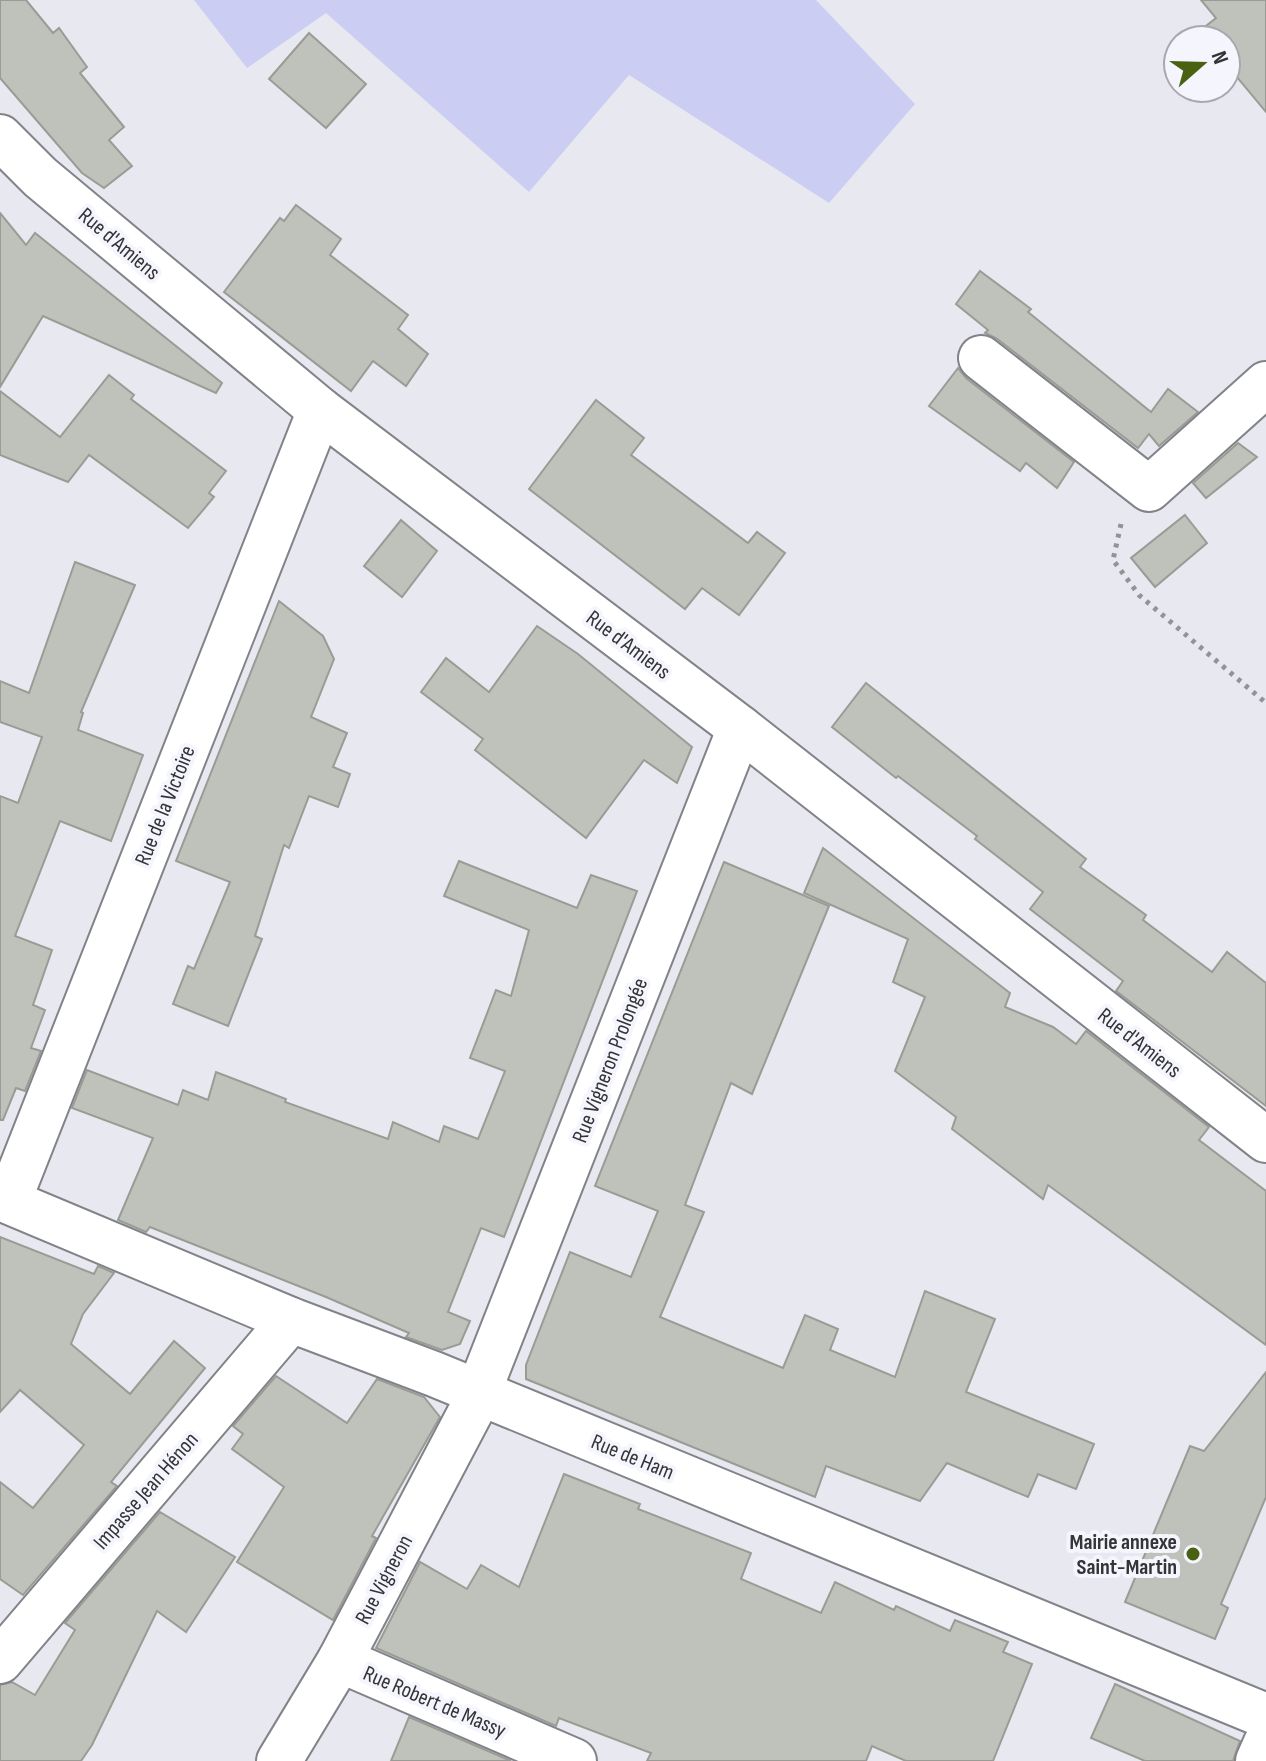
<svg xmlns="http://www.w3.org/2000/svg" width="1266" height="1761" font-family="'Sofia Sans Condensed',sans-serif">
<style>
.green{fill:#cccdf2}
.building{fill:#bfc2bb;stroke:#999c95;stroke-width:2}
.lines{fill:none;stroke-linecap:round;stroke-linejoin:round}
.minor-casing{stroke:#828289;stroke-width:48}
.path{stroke:#929298;stroke-width:5;stroke-dasharray:4 6;stroke-linecap:butt}
.minor{stroke:#fff;stroke-width:44}
.poi-dot{fill:#486212;stroke:#f5f5fd;stroke-width:3}
.labels{text-anchor:middle;stroke-width:8;stroke-linejoin:round;paint-order:stroke}
.street-label{font-size:22px;fill:#343437;stroke:#f5f5fd}
.poi-label{font-size:22px;font-weight:bold;fill:#343437;stroke:#f5f5fd;text-anchor:end}
</style>
<rect width="100%" height="100%" fill="#e8e8f0"/>
<polygon class="green" points="194,0 816,0 915,104 829,203 629,75 529,192 326,13 247,68"/>
<g class="building">
<polygon points="0,0 26,0 53,33 59,28 87,67 80,73 124,127 109,140 132,166 104,188 82,173 0,78"/>
<polygon points="1201,0 1266,0 1266,112 1226,64 1226,40 1188,40 1216,18"/>
<polygon points="309,33 366,84 326,128 269,79"/>
<polygon points="296,205 341,239 330,255 408,315 398,329 428,354 406,386 373,361 351,391 224,292 280,218 284,221"/>
<polygon points="0,213 26,245 35,233 222,383 216,393 43,316 0,387"/>
<polygon points="980,271 1031,309 1028,312 1151,412 1168,389 1198,412 1159,446 1149,434 1138,448 996,338 985,333 988,330 956,304"/>
<polygon points="958,368 966,378 1074,462 1057,488 1026,463 1020,471 929,406"/>
<polygon points="109,375 134,395 131,399 226,471 209,493 214,497 188,528 89,455 68,482 0,455 0,391 60,437"/>
<polygon points="596,400 644,438 631,455 748,543 757,532 785,553 739,615 702,588 685,609 529,489"/>
<polygon points="1238,443 1257,457 1206,498 1193,483"/>
<polygon points="1185,515 1207,543 1155,587 1131,558"/>
<polygon points="401,520 437,551 402,597 364,566"/>
<polygon points="75,562 135,585 81,712 83,713 78,730 143,755 111,841 60,821 15,936 52,950 33,1005 45,1010 31,1048 41,1051 25,1091 16,1088 3,1120 0,1120 0,796 18,803 42,737 0,722 0,681 29,693"/>
<polygon points="279,601 323,636 334,659 311,717 347,733 333,767 350,774 338,807 309,796 289,848 284,845 255,936 262,939 228,1026 173,1004 188,966 194,969 230,882 176,861"/>
<polygon points="537,626 578,654 692,747 677,783 644,760 586,838 475,750 483,739 421,692 446,658 489,692"/>
<polygon points="866,683 1086,859 1080,867 1146,915 1143,920 1212,972 1227,952 1266,983 1266,1106 1116,991 1123,981 1030,909 1043,892 975,839 977,836 898,776 896,778 832,727"/>
<polygon points="823,848 1010,993 1005,1007 1053,1027 1076,1044 1086,1031 1209,1127 1199,1140 1266,1191 1266,1345 1048,1185 1043,1199 952,1129 956,1117 895,1071 925,997 893,982 908,939 804,893"/>
<polygon points="459,861 577,908 591,875 637,891 504,1237 481,1228 448,1312 470,1321 460,1344 442,1350 406,1337 409,1333 326,1297 150,1227 146,1232 118,1220 153,1138 72,1108 87,1070 178,1105 183,1090 208,1100 216,1072 286,1099 285,1102 388,1139 393,1122 439,1142 444,1126 478,1139 505,1071 470,1058 496,990 511,996 529,930 444,896"/>
<polygon points="724,862 829,906 752,1094 731,1083 685,1205 704,1212 660,1317 783,1368 805,1315 838,1329 830,1350 895,1377 925,1291 995,1319 966,1392 1094,1444 1076,1489 1038,1474 1028,1497 947,1463 920,1501 826,1466 815,1497 526,1379 526,1365 570,1252 631,1277 658,1211 595,1186"/>
<polygon points="0,1237 94,1274 98,1266 114,1273 83,1314 71,1344 130,1394 174,1341 205,1368 111,1482 117,1486 23,1595 0,1579 0,1482 33,1508 84,1445 20,1390 0,1412"/>
<polygon points="1266,1372 1266,1497 1221,1604 1228,1608 1215,1639 1125,1602 1190,1446 1204,1451"/>
<polygon points="276,1376 347,1423 377,1379 424,1397 440,1417 372,1536 376,1538 333,1620 237,1562 284,1487 232,1449 243,1434 233,1426"/>
<polygon points="564,1474 640,1504 638,1509 751,1553 741,1579 821,1613 835,1582 894,1610 896,1606 950,1631 955,1620 1008,1642 1003,1652 1032,1664 993,1761 906,1761 872,1746 866,1761 647,1761 651,1753 559,1718 556,1726 376,1648 420,1562 467,1589 481,1565 519,1587"/>
<polygon points="160,1512 235,1557 186,1632 157,1611 92,1745 81,1761 0,1761 0,1685 12,1682 35,1695 75,1630 65,1623"/>
<polygon points="1115,1684 1240,1741 1233,1761 1145,1761 1091,1738"/>
<polygon points="409,1717 511,1761 391,1761"/>
</g>
<g class="lines">
<g class="minor-casing">
<g id="minor">
<polyline points="0,137 40,177 320,410 740,728 1266,1140"/>
<polyline points="981,358 1149,489 1266,384"/>
<polyline points="0,1198 291,1320 434,1374 1266,1716"/>
<polyline points="9,1200 320,410"/>
<polyline points="340,1660 574,1761"/>
<polyline points="0,1661 291,1320"/>
<polyline points="279,1761 340,1660 471,1411 740,728"/>
<polyline points="1258,1761 1266,1743"/>
</g>
</g>
<polyline class="path" points="1121,524 1113,560 1139,595 1266,703"/>
<use href="#minor" class="minor"/>
</g>
<circle class="poi-dot" cx="1193" cy="1554" r="8"/>
<g class="labels">
<g class="street-label">
<text transform="translate(120 243) rotate(40)" y="8">Rue d'Amiens</text>
<text transform="translate(629 644) rotate(37)" y="8">Rue d'Amiens</text>
<text transform="translate(164 805) rotate(-68)" y="8">Rue de la Victoire</text>
<text transform="translate(1140 1042) rotate(38)" y="8">Rue d'Amiens</text>
<text transform="translate(609 1060) rotate(-69)" y="8">Rue Vigneron Prolongée</text>
<text transform="translate(633 1456) rotate(22)" y="8">Rue de Ham</text>
<text transform="translate(145 1490) rotate(-49)" y="8">Impasse Jean Hénon</text>
<text transform="translate(383 1579) rotate(-62)" y="8">Rue Vigneron</text>
<text transform="translate(435 1701) rotate(23)" y="8">Rue Robert de Massy</text>
</g>
<g class="poi-label">
<text x="1177" y="1549">Mairie annexe<tspan x="1177" dy="25">Saint-Martin</tspan></text>
</g>
</g>
<g transform="translate(1202 64) rotate(70)"><circle r="38" fill="#f5f5fd" stroke="#a8a8ae" stroke-width="2"/>
<path d="M0-6L14 30L0 20L-14 30Z" fill="#486212"/>
<text y="-12" font-size="22" font-weight="bold" text-anchor="middle" fill="#343437">N</text>
</g>
</svg>
